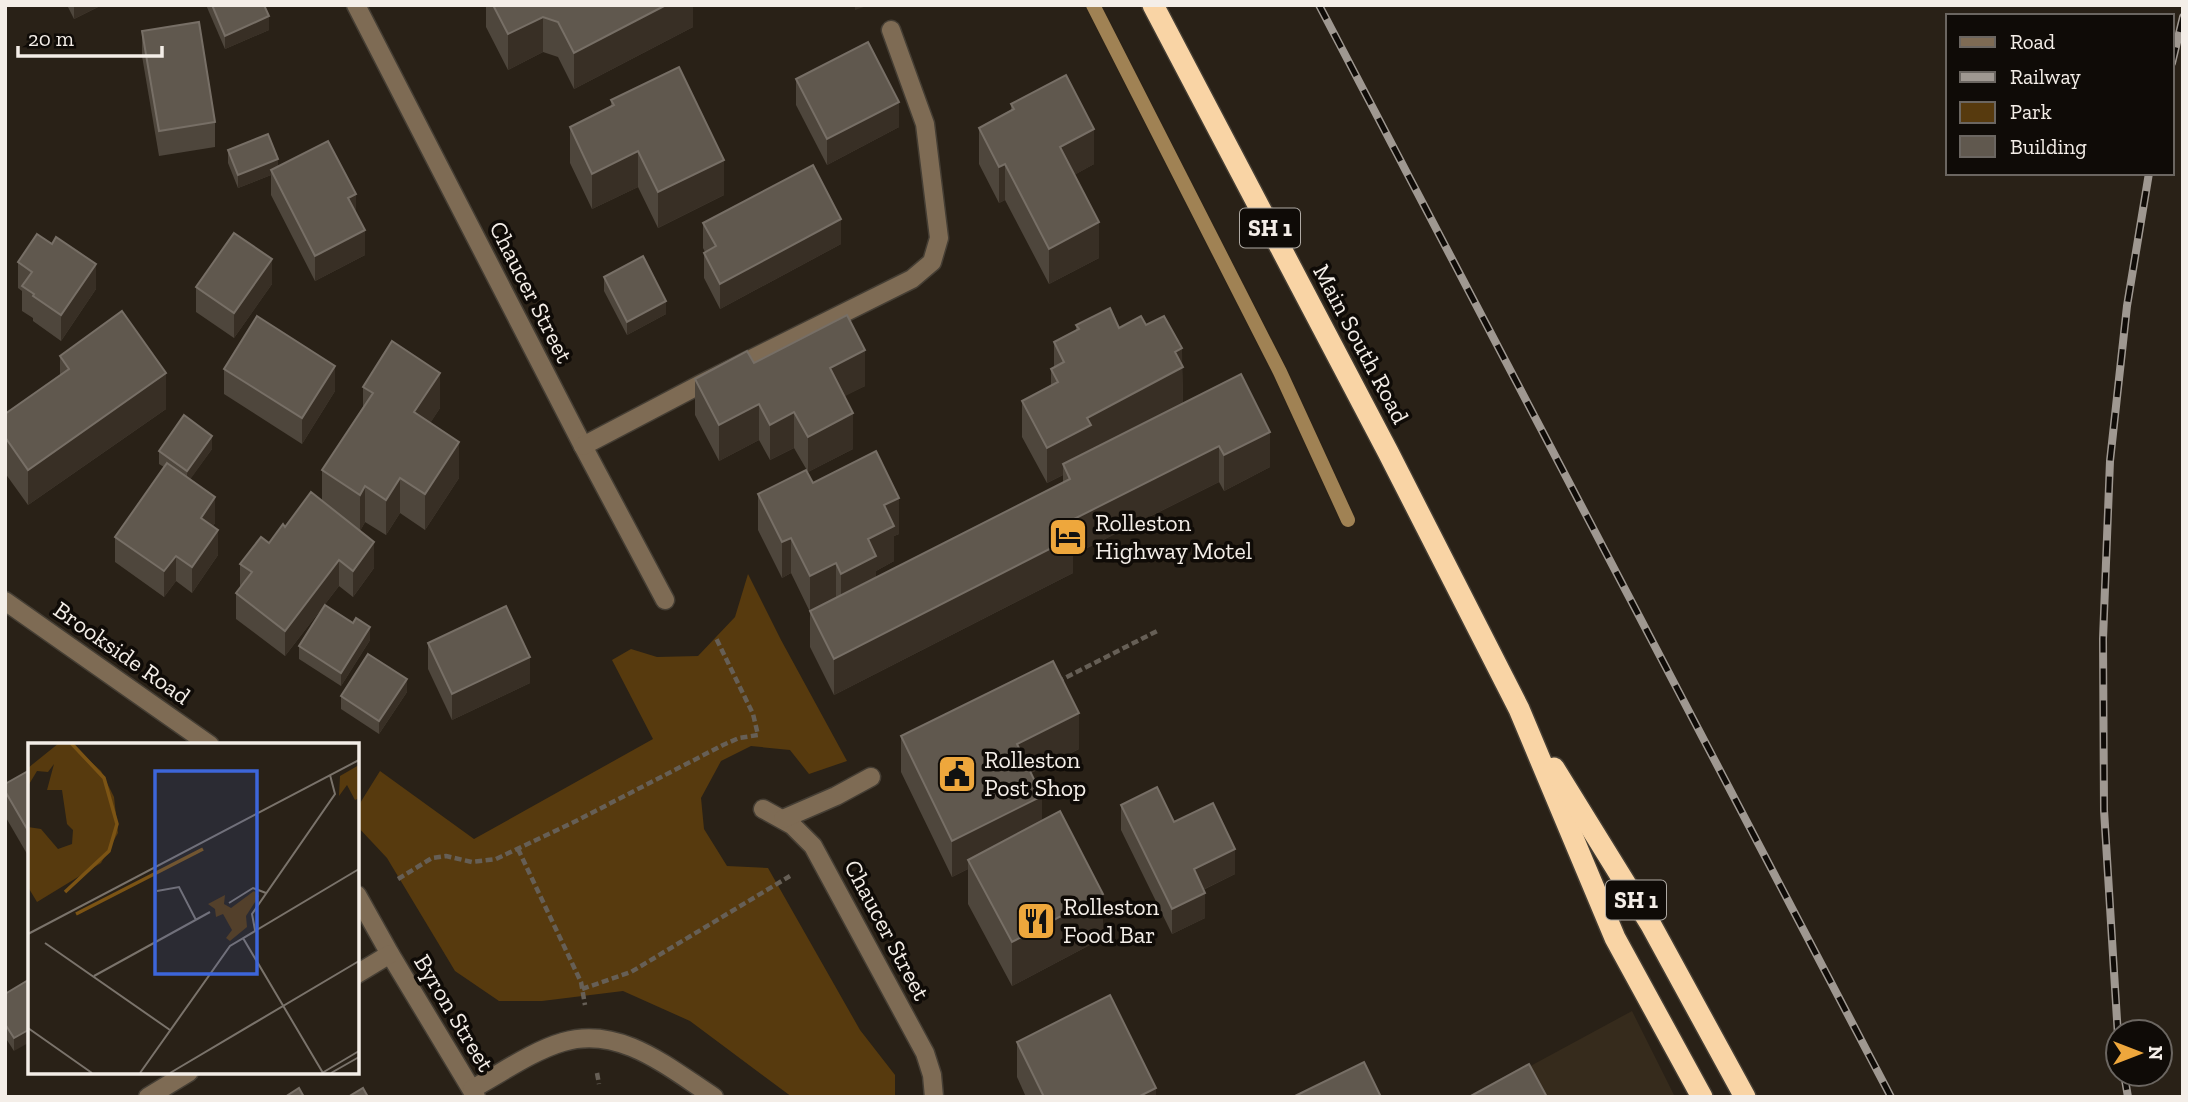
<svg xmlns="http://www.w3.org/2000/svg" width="2188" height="1102" font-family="'Zilla Slab',serif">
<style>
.built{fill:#362b1c}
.green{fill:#573a0e}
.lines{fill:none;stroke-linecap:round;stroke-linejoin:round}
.stream{stroke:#a08254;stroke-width:14}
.minor-casing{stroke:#453e34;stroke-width:21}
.highway-casing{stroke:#453e34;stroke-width:24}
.path{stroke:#665f56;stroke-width:4.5;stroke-dasharray:7 3.5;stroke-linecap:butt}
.minor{stroke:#7e6b54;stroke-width:18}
.highway{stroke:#f9d4a5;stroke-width:21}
.rail-casing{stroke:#9f9891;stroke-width:8}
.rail{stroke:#0f0b07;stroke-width:5;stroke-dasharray:16;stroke-linecap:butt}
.wall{fill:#4e463c}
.shaded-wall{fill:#382f25}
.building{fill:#60584e;stroke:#776f66;stroke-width:2}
.labels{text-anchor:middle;stroke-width:7;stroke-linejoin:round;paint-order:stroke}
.shield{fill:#0f0b07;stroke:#afaaa4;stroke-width:2}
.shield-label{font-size:23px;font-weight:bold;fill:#f4eee8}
.street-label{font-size:24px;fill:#f4eee8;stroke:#0f0b07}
.poi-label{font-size:24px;fill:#f4eee8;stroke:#0f0b07;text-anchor:start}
.inset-river{fill:none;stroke:#7c5414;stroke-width:3.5}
.inset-road{fill:none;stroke:#7a736b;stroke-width:2}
.view{fill:#3d66da;fill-opacity:0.15;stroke:#3d66da;stroke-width:3.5}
.inset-edge{fill:none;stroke:#f4eee8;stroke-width:3.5}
</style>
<rect width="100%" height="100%" fill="#292117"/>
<polygon class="built" points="1632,1011 1675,1097 1473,1097"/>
<polygon class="green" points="748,574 781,640 847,761 809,774 790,750 751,746 721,761 701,798 704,829 727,866 768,868 860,1030 895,1075 895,1097 792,1097 690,1021 623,991 542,1001 499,1001 455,971 387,858 357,826 357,808 380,771 474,839 653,739 612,660 631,649 657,657 698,656 735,617"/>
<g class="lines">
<polyline class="stream" points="1093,5 1280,372 1348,520"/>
<g class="minor-casing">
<g id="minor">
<polyline points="356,5 583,446 665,600"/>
<polyline points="583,446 701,384 912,279 932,262 939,238 925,124 891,30"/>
<polyline points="5,601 210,745"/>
<polyline points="763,809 792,825 813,846 925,1053 932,1075 934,1097"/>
<polyline points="783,819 836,796 871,777"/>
<polyline points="357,895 390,954 476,1097"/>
<polyline points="357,974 390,954"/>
<path d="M472 1089C500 1074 532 1051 563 1042 620 1025 669 1068 714 1097"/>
<polyline points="148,1097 189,1072"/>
</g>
</g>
<g class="highway-casing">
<g id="highway">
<polyline points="1153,5 1388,452 1519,709 1615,938 1702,1097"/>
<polyline points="1554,768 1651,925 1745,1097"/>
</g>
</g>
<g class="path">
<polyline points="1057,682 1159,630"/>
<polyline points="518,849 581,982 585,1005"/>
<polyline points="398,879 432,858 446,856 472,862 496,859 578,820 723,745 739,738 758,735 753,714 716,638"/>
<polyline points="582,989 631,972 790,876"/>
<polyline points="597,1073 599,1084"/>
</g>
<use href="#minor" class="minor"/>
<use href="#highway" class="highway"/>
<g class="rail-casing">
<g id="rail">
<polyline points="1319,5 1891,1097"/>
<polyline points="2172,63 2183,17"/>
<polyline points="2118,1036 2104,810 2103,639 2110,461 2127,306 2149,173"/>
<polyline points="2124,1074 2128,1097"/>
</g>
</g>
<use href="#rail" class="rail"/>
</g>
<g class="wall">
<polygon points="67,5 102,5 74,19"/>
<polygon points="206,5 264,5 269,30 225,49"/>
<polygon points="486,5 693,5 693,27 574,89 558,57 543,52 508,70 486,27"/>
<polygon points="142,31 215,122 215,147 159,156 142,56"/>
<polygon points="796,79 899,127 827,165 796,105"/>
<polygon points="611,100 724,195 658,228 638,187 592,209 570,163 570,127 611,107"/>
<polygon points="1011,104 1094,164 1074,175 1099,258 1049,284 1005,200 999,203 979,164 979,128 1011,111"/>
<polygon points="228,150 278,166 356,212 365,255 315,281 271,195 271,175 238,188 228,163"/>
<polygon points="703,223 841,244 720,309 704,278 704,253 705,252 703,248"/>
<polygon points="18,262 96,289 61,341 33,321 33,318 22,311 22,291 18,288"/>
<polygon points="604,277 666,314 627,335 604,291"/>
<polygon points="272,284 234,338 196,312 196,287"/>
<polygon points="1076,325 1119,328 1146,325 1182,366 1183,403 1270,467 1224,491 1219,482 1073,555 1073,573 834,695 810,647 810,612 791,573 782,578 758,530 758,494 813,483 899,534 894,536 894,561 876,571 876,578 1063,483 1063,475 1047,483 1022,437 1022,401 1051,386 1051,369 1054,368 1054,342 1076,331"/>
<polygon points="60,356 166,409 28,505 5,473 5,414 60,376"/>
<polygon points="754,363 865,386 844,396 853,449 808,472 794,448 770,460 759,440 719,461 695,415 695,379"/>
<polygon points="224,369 335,391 302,444 224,394"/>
<polygon points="363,387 440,408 430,423 459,478 425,530 400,513 386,535 365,522 360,531 374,568 353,597 339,586 285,656 236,619 236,593 240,588 240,564 269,543 285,527 322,500 322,470 363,407"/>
<polygon points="212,449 190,479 215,523 213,526 218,555 192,593 176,581 164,597 115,562 115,537 164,467 159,464 159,451"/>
<polygon points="353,623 370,640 341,686 299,659 299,646"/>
<polygon points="428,643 530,683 452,720 428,669"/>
<polygon points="407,692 379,734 341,709 341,696"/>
<polygon points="901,736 1079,749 1031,773 1042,820 1103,938 1012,986 968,904 968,869 952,877 901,772"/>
<polygon points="30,770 30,859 5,816 5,784"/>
<polygon points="1121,805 1174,822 1235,874 1203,890 1205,918 1172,934 1121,830"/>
<polygon points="30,979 14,1051 5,1037 5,994"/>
<polygon points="1017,1042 1156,1097 1026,1097 1017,1077"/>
</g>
<g class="shaded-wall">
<polygon points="74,5 102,5 74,19"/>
<polygon points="666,5 693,5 693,27 574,89 574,53"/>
<polygon points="855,5 870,5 855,10"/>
<polygon points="269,16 269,30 225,49 225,36"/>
<polygon points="543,17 543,52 508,70 508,34"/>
<polygon points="899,102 899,127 827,165 827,139"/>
<polygon points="1094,129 1094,164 1060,183 1060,147"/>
<polygon points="638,151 638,187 592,209 592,174"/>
<polygon points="278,159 278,172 271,170 271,175 238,188 238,175"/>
<polygon points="724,160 724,195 658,228 658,192"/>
<polygon points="1005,164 1005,200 999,203 999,167"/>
<polygon points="356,194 356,219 348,198"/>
<polygon points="841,219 841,244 720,309 720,284"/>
<polygon points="1099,222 1099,258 1049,284 1049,249"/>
<polygon points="365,230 365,255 315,281 315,256"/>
<polygon points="272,259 272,284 234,338 234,313"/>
<polygon points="96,264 96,289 61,341 61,315"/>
<polygon points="666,301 666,314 627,335 627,322"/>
<polygon points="1182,348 1183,403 1063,464 1063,475 1047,483 1047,448 1175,352"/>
<polygon points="865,350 865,386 830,404 830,368"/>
<polygon points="335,366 335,391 302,444 302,418"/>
<polygon points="166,373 166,409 28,505 28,470"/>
<polygon points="440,373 440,408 414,448 414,412"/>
<polygon points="759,404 759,440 719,461 719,425"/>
<polygon points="794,412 794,448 770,460 770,425"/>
<polygon points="853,413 853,449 808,472 808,437"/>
<polygon points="1270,432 1270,467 1224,491 1224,455"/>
<polygon points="212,436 212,449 187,484 187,471"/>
<polygon points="459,442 459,478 425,530 425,494"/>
<polygon points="1219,446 1219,482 1073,555 1073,573 834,695 834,659 1066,523"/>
<polygon points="400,478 400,513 386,535 386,500"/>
<polygon points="365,486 365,522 360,531 360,495"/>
<polygon points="215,497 215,523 201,543 201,518"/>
<polygon points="899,498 899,534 894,536 894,561 876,571 876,592 841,610 841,574 868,539 884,505"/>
<polygon points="218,530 218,555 192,593 192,567"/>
<polygon points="791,538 791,573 782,578 782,542"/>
<polygon points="374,542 374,568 353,597 353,571"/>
<polygon points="176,556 176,581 164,597 164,571"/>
<polygon points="339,560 339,586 285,656 285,631"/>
<polygon points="836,563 836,599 810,612 810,576"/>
<polygon points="370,627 370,640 341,686 341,673"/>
<polygon points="530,657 530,683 452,720 452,694"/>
<polygon points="407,679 407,692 379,734 379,721"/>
<polygon points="1079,713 1079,749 1017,780 1017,744"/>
<polygon points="1042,796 1042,832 968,860 968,869 952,877 952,841"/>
<polygon points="1235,849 1235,874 1194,894 1194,869"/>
<polygon points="1205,893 1205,918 1172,934 1172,909"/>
<polygon points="1103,894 1103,938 1012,986 1012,942"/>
<polygon points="7,963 7,976 5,978 5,964"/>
<polygon points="30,1029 30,1042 14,1051 14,1038"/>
<polygon points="1156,1088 1156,1097 1138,1097"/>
</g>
<g class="building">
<polygon points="212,5 264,5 269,16 225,36"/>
<polygon points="493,5 666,5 574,53 558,22 543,17 508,34"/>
<polygon points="199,22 215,122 159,131 142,31"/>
<polygon points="868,42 899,102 827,139 796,79"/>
<polygon points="679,67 724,160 658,192 638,151 592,174 570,127 614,105 611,100"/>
<polygon points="1066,75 1094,129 1060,147 1099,222 1049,249 1005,164 999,167 979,128 1014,109 1011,104"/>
<polygon points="268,134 278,159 238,175 228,150"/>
<polygon points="328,141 356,194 348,198 365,230 315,256 271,170"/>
<polygon points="813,165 841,219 720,284 704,253 716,246 703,223"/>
<polygon points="234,233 272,259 234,313 196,287"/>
<polygon points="37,234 52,244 56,237 96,264 61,315 33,296 34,294 22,286 32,272 18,262"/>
<polygon points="643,256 666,301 627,322 604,277"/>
<polygon points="1110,308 1119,328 1141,316 1146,325 1164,316 1182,348 1175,352 1183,367 1087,418 1091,425 1047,448 1022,401 1058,382 1051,369 1064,362 1054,342 1079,329 1076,325"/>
<polygon points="122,311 166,373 28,470 5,437 5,414 69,369 60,356"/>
<polygon points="847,315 865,350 830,368 853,413 808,437 794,412 770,425 759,404 719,425 695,379 747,351 754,363"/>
<polygon points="257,316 335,366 302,418 224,369"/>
<polygon points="392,341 440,373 414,412 459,442 425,494 400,478 386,500 365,486 360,495 322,470 373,393 363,387"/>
<polygon points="1241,374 1270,432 1224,455 1219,446 1066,523 1073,537 834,659 810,611 1070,479 1063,464"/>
<polygon points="184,415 212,436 187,471 159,451"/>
<polygon points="876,451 899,498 884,505 894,526 868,539 876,556 841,574 836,563 810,576 791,538 782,542 758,494 806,470 813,483"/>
<polygon points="167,463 215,497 201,518 218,530 192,567 176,556 164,571 115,537"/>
<polygon points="311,492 374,542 353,571 339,560 285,631 236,593 252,572 240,564 261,537 269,543 283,524 285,527"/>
<polygon points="325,605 353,623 356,618 370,627 341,673 299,646"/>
<polygon points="506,606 530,657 452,694 428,643"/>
<polygon points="368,654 407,679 379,721 341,696"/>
<polygon points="1053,661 1079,713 1017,744 1042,796 952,841 901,736"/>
<polygon points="30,770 30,834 5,791 5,784"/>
<polygon points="1157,787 1174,822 1213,803 1235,849 1194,869 1205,893 1172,909 1121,805"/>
<polygon points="1060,811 1103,894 1012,942 968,860"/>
<polygon points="30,979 30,1029 14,1038 5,1024 5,994"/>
<polygon points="1110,995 1156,1088 1138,1097 1044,1097 1017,1042"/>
<polygon points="1364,1062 1381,1097 1293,1097"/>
<polygon points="1529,1064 1547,1097 1469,1097"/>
<polygon points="299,1088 304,1097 285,1097"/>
<polygon points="363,1088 368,1097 348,1097"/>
</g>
<defs>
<g id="hotel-square" transform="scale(2.0125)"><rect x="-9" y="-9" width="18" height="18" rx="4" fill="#eea73c" stroke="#0f0b07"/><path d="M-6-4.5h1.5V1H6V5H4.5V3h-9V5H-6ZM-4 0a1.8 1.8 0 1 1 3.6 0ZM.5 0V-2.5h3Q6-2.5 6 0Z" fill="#111"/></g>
<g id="civic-square" transform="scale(2.0125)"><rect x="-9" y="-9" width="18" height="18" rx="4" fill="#eea73c" stroke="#0f0b07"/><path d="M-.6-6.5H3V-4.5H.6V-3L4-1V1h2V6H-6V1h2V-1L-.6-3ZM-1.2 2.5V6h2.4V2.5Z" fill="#111"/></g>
<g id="restaurant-square" transform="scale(2.0125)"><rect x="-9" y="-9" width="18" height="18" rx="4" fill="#eea73c" stroke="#0f0b07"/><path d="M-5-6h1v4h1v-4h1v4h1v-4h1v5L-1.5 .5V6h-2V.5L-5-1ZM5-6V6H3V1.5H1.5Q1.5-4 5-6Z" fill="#111"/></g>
</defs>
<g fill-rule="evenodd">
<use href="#hotel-square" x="1068" y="537"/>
<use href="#civic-square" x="957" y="774"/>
<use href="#restaurant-square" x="1036" y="921"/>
</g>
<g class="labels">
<g class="shield">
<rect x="1240" y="208.5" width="60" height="39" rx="5"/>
<rect x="1606" y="880.5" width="60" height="39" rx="5"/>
</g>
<g class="shield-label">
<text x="1270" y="236">SH 1</text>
<text x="1636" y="908">SH 1</text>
</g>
<g class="street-label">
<text transform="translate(531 292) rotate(63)" y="8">Chaucer Street</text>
<text transform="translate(1361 344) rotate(62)" y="8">Main South Road</text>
<text transform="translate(122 653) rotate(35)" y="8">Brookside Road</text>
<text transform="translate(887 930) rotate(62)" y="8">Chaucer Street</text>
<text transform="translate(454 1013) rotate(59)" y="8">Byron Street</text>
</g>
<g class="poi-label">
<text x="1095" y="531">Rolleston<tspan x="1095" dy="28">Highway Motel</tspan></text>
<text x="984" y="768">Rolleston<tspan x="984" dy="28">Post Shop</tspan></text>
<text x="1063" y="915">Rolleston<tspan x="1063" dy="28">Food Bar</tspan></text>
</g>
</g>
<g transform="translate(28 743)">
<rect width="331" height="331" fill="#292117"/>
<path d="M31 0H42L73 28 86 54 90 90 73 120 9 159 0 144V84L13 86 30 106 44 101 45 87 39 81 34 47H19L26 21 20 29 9 28 0 43V25ZM331 22V55L327 57 319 42 311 53 312 33ZM226 148 231 153 218 173 219 184 202 198 198 195 204 187 195 171 188 174 187 166 180 161 197 152 196 161 203 165Z" fill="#573a0e"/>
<path class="inset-river" d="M37 149 81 108 89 81 76 35 43 0M48 171 175 106"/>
<path class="inset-road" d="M129 148 151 144 168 177M201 160 225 145 238 150M227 187 224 171 307 51 302 32M0 191 331 17M215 195 295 330M17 200 142 287M66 233 182 169M0 285 64 330M112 330 202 203 331 126M142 330 331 218M294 330 331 308M303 330 331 314"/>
<path class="view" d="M127 28H229V231H127Z"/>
<rect width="331" height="331" class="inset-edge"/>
</g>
<rect width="2188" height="1102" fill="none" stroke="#f4eee8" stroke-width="14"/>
<rect x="1946" y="14" width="228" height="161" fill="#0f0b07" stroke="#6b6661" stroke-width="2"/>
<rect x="1960" y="37" width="35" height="10" fill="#7e6b54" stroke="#6b6661" stroke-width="2"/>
<text x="2010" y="49" font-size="21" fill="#f4eee8">Road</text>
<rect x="1960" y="72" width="35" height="10" fill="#9f9891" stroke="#6b6661" stroke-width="2"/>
<text x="2010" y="84" font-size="21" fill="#f4eee8">Railway</text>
<rect x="1960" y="102" width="35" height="21" fill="#573a0e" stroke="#6b6661" stroke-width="2"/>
<text x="2010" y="119" font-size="21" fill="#f4eee8">Park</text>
<rect x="1960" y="136" width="35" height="21" fill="#60584e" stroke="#6b6661" stroke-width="2"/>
<text x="2010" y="154" font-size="21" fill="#f4eee8">Building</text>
<g transform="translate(2139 1053) rotate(90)"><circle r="33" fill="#0f0b07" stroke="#6b6661" stroke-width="2"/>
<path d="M0-5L12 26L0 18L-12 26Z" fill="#eea73c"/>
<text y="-10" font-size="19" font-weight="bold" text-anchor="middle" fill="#f4eee8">N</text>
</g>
<path d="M18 46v10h144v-10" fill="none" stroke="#f4eee8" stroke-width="3.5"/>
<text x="28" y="46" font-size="21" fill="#f4eee8" stroke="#0f0b07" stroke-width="5" paint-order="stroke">20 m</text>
</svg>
